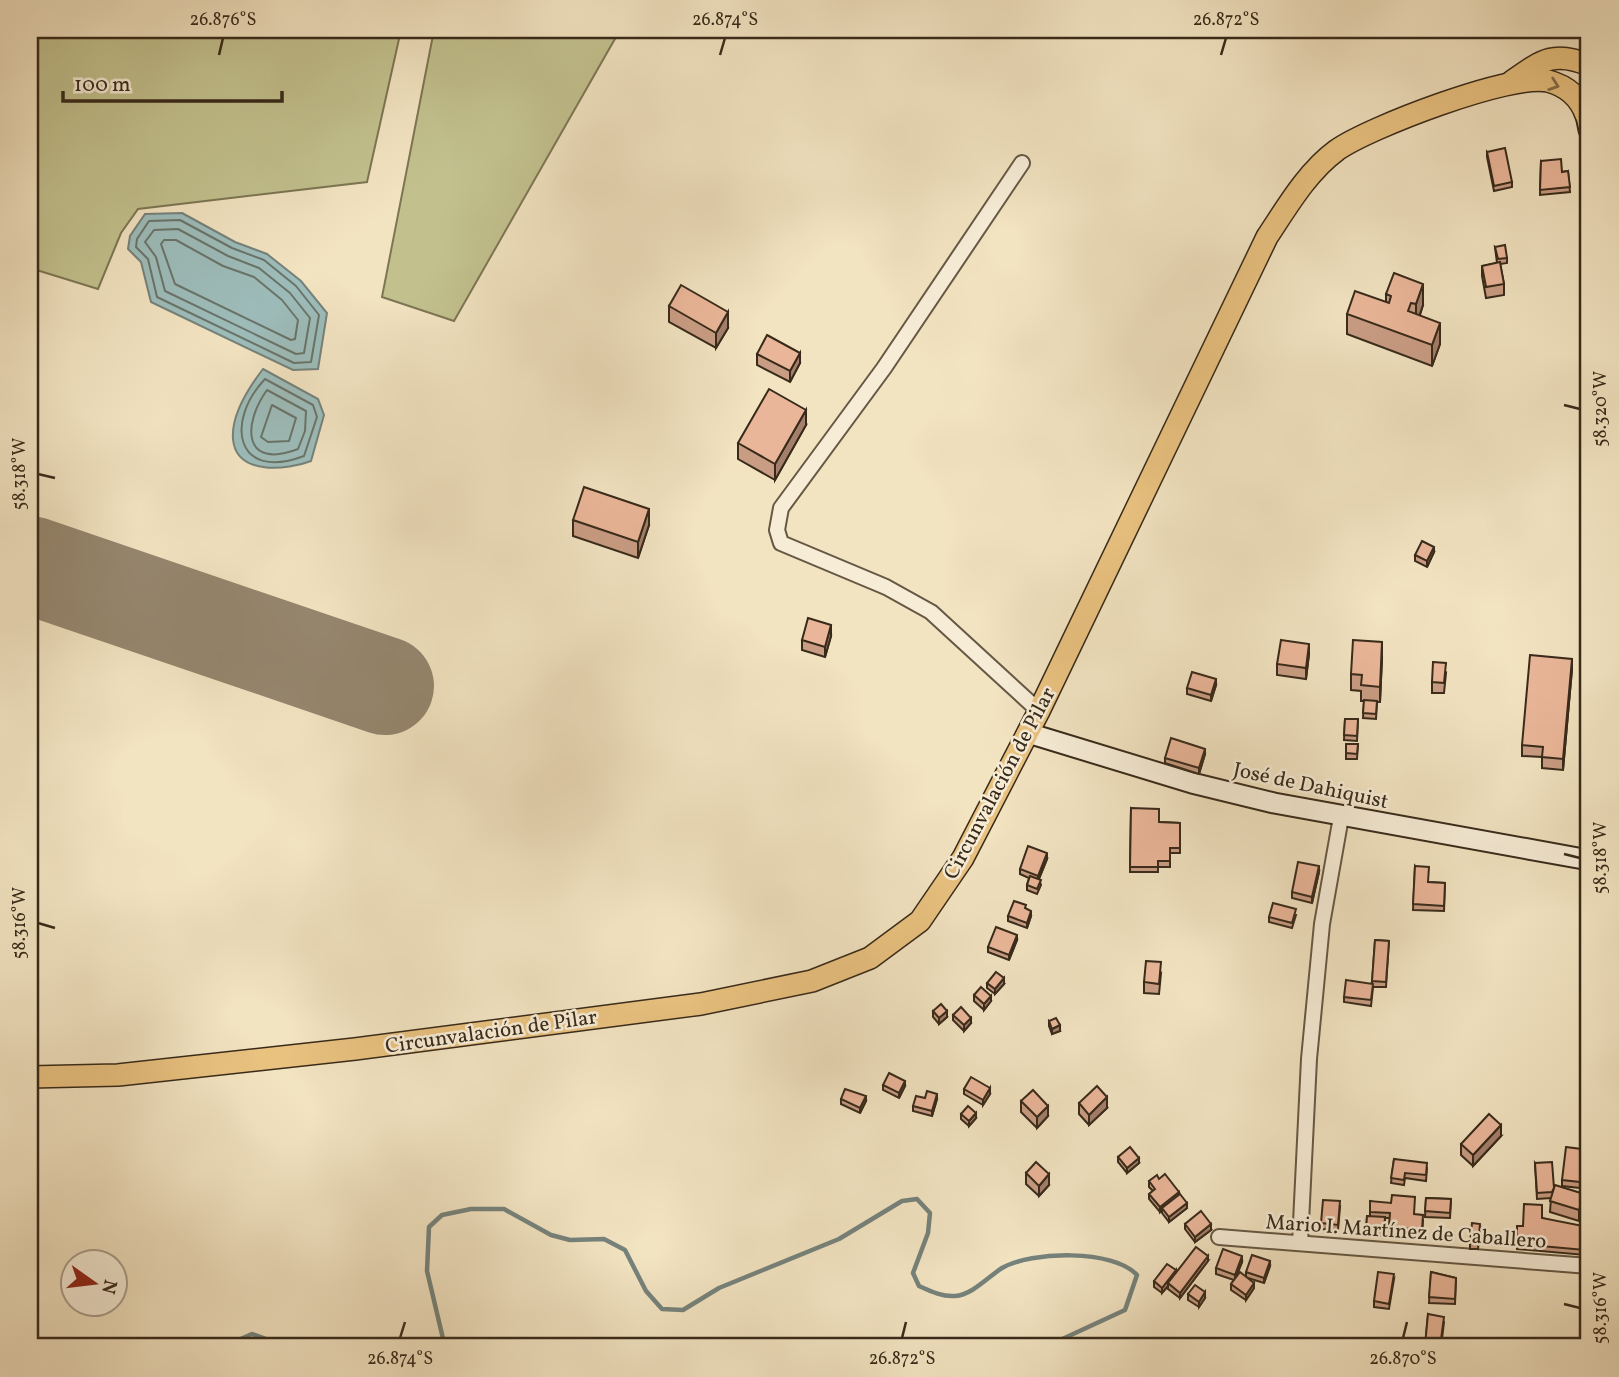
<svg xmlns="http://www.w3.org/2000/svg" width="1619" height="1377" font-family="Vollkorn,serif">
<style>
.green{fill:#c2c18e;stroke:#7d7654;stroke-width:2}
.water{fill:#9dbdbb;stroke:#75827b;stroke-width:2}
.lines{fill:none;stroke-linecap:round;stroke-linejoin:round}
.shore{stroke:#6a746a;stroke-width:2}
.stream{stroke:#75827b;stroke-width:4.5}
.runway{stroke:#95866e;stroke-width:98}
.minor-casing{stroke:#665844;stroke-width:18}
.secondary-casing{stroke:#382a1a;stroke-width:23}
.primary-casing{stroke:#382a1a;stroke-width:24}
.minor{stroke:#f7edd7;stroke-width:14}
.secondary{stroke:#f7edd7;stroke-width:19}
.primary{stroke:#e9c280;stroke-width:21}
.wall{fill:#c99d84;stroke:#382a1a;stroke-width:2}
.shaded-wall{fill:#a47f6b;stroke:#382a1a;stroke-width:2}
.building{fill:#eab699;stroke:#382a1a;stroke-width:2}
.oneway{stroke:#886e48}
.ticks{fill:none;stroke:#382a1a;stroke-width:2.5}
.labels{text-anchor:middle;stroke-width:5;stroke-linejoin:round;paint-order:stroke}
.street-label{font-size:21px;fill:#382a1a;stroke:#f7edd7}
.neatline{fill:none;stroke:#382a1a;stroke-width:2.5}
.ticks-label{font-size:18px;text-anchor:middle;fill:#382a1a}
</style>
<rect width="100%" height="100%" fill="#f2e3c1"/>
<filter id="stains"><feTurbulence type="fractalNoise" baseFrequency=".00286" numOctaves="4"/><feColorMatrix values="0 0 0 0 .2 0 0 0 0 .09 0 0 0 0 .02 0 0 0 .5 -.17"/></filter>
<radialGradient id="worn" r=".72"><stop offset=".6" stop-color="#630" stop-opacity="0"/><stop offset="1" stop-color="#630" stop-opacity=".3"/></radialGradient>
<g class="green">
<polygon points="30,30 401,30 367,182 138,209 121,233 98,289 30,268"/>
<polygon points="434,30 620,30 454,321 382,297"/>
</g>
<g class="water">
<polygon points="182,213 235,242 267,254 301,281 327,313 318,369 293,370 151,302 141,262 128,249 130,236 145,214"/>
<path d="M263 369 318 399 324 415 311 461C288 470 236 476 233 439 231 415 250 386 263 369Z"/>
</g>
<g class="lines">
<g class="shore">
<polygon points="180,220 232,248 264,260 296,286 319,315 311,362 294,363 157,297 148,259 136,247 137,239 149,221"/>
<polygon points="178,229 228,256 259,268 290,293 310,318 304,353 296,354 165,291 156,257 145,242 154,230"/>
<polygon points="164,240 176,240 223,266 254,277 282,300 298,320 295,339 291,340 175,284 161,244"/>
<path d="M265 379 313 405 317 417 304 456C235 482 225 421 265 379Z"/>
<path d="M267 390 306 411 305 431 298 449C243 470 242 425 267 390Z"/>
<polygon points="272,405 296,418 289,441 268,442 261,437"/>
</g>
<g class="stream">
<polyline points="233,1347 236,1341 252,1334 288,1347"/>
<path d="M445 1347 427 1271 429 1227 442 1215 471 1209H504L551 1235 570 1240 604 1239 625 1250 646 1291 662 1309 683 1310 719 1288 839 1239 902 1201 917 1199 930 1213 928 1233 913 1273 919 1286C930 1291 942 1297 955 1296 972 1295 988 1277 1002 1268 1031 1251 1114 1249 1137 1275L1125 1310 1045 1347"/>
</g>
<polyline class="runway" points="30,565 385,686"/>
<g class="minor-casing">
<g id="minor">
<polyline points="1022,163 884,368 781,508 777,530 781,543 886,587 931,612 1039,711"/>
<polyline points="1219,1237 1589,1266"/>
<polyline points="1300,1243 1309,1059 1322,924 1341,817"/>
</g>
</g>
<g class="secondary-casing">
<g id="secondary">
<polyline points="1586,115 1589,130"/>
<polyline points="1028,733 1192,783 1274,803 1589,860"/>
</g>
</g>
<g class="primary-casing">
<g id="primary">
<path d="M1511 82C1541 61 1553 50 1589 65"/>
<path d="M30 1077 118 1075 355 1049 701 1004 812 981 870 958 920 921 963 858 1039 711 1267 237C1287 207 1307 172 1337 150 1370 127 1511 73 1548 81 1567 86 1580 98 1586 115"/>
</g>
</g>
<use href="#minor" class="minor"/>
<use href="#secondary" class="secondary"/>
<use href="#primary" class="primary"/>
</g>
<g class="wall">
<polygon points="1487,152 1512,182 1512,187 1494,191 1487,157"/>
<polygon points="1541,161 1562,172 1568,171 1570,192 1540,195"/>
<polygon points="1495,247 1507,258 1507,263 1500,264 1504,284 1504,295 1486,298 1482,276 1482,266 1497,263"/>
<polygon points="1386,294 1423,305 1420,315 1440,344 1432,366 1347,334 1347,314 1386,302"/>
<polygon points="669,306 728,328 716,348 669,322"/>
<polygon points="757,354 800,363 790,382 757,365"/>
<polygon points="806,425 775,480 738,459 738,443"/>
<polygon points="573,520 649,525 638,558 573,536"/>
<polygon points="1434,552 1427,567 1415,561 1415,555"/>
<polygon points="831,636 825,657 802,650 802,640"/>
<polygon points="1309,654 1306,679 1277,675 1277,664"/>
<polygon points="1382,658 1380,702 1377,702 1376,719 1363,718 1364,701 1361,701 1361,691 1351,690 1351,674"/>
<polygon points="1572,669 1563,770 1542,768 1542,757 1522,756 1522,745"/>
<polygon points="1446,673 1444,693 1432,693 1432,682"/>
<polygon points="1216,685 1211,701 1187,694 1187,688"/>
<polygon points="1345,719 1358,719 1357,741 1344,740"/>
<polygon points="1346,744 1358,744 1357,759 1346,759"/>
<polygon points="1205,754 1199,774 1165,763 1165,758"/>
<polygon points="1131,808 1159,822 1180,823 1180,853 1170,853 1170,867 1158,867 1158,872 1130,872"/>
<polygon points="1047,859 1039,879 1041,885 1037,894 1027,890 1027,885 1029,878 1020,874 1020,869"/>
<polygon points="1415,866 1428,882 1445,883 1444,911 1413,910"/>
<polygon points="1319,872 1312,903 1292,898 1292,892"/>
<polygon points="1296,915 1292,928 1269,922 1269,917"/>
<polygon points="1008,916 1031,916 1027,928 1008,921"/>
<polygon points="1017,940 1009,960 988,952 988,947"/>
<polygon points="1375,940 1389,941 1386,987 1373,987 1371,1006 1344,1002 1344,997 1372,983"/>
<polygon points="1161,973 1159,994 1144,993 1144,982"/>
<polygon points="987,983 1004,984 995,994 987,988"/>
<polygon points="974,995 991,1001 984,1010 974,1001"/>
<polygon points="933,1011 947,1017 939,1024 933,1017"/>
<polygon points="953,1015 971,1023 964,1031 953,1020"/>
<polygon points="1049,1021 1060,1031 1052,1034 1049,1026"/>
<polygon points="883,1085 905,1086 899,1098 883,1090"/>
<polygon points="964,1089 990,1094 983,1105 964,1094"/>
<polygon points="925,1098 937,1099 932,1116 913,1111 913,1106"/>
<polygon points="841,1099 866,1101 860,1113 841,1104"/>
<polygon points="1021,1101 1048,1116 1037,1128 1021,1112"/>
<polygon points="1079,1103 1107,1108 1089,1125 1079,1114"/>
<polygon points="961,1114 976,1118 969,1126 961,1119"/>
<polygon points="1501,1136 1473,1166 1461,1155 1461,1144"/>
<polygon points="1589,1150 1589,1189 1562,1186 1562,1180"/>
<polygon points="1118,1157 1139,1163 1127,1173 1118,1162"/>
<polygon points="1394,1159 1427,1168 1426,1181 1405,1178 1404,1185 1391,1183"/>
<polygon points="1535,1163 1554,1188 1584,1205 1579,1221 1550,1212 1551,1198 1537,1199"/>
<polygon points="1026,1173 1049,1185 1039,1196 1026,1184"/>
<polygon points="1159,1179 1179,1194 1187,1208 1169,1222 1162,1213 1162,1210 1160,1212 1149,1199 1149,1194 1153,1191 1149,1187 1149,1181"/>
<polygon points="1426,1198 1451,1199 1450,1218 1425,1217"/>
<polygon points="1370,1201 1414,1214 1423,1220 1422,1236 1389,1233 1390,1218 1385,1218 1384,1236 1366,1235 1367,1216 1370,1216"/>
<polygon points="1340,1207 1338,1230 1321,1229 1321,1223"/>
<polygon points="1542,1218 1588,1232 1585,1255 1517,1249 1517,1226 1523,1226"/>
<polygon points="1185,1224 1211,1230 1195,1242 1185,1229"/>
<polygon points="1480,1229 1478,1249 1470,1249 1470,1243"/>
<polygon points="1208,1261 1180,1298 1168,1289 1168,1286 1162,1293 1154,1287 1154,1281"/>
<polygon points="1242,1262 1235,1279 1246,1277 1246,1272 1270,1266 1264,1283 1248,1278 1254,1288 1246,1300 1231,1290 1231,1284 1234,1280 1216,1274 1216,1268"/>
<polygon points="1431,1272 1456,1278 1455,1304 1429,1303"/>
<polygon points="1394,1279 1389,1309 1374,1307 1374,1301"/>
<polygon points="1188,1294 1205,1298 1199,1307 1188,1300"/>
<polygon points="1428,1314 1444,1322 1441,1347 1425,1347"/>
</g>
<g class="shaded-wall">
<polygon points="1423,284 1423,305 1416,325 1416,304"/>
<polygon points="728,312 728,328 716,348 716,333"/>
<polygon points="1440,323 1440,344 1432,366 1432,345"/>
<polygon points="800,353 800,363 790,382 790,371"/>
<polygon points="806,410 806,425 775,480 775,464"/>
<polygon points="649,509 649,525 638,558 638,542"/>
<polygon points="1434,547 1434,552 1427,567 1427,561"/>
<polygon points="831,625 831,636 825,657 825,647"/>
<polygon points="1382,642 1382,658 1380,702 1380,687"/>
<polygon points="1309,644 1309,654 1306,679 1306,668"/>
<polygon points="1572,659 1572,669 1563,770 1563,759"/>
<polygon points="1216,679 1216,685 1211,701 1211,695"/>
<polygon points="1205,749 1205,754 1199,774 1199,768"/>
<polygon points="1047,853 1047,859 1038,881 1038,876"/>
<polygon points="1319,866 1319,872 1312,903 1312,897"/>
<polygon points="1031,911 1031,916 1027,928 1027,923"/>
<polygon points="1017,935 1017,940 1009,960 1009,955"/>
<polygon points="1004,978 1004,984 995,994 995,989"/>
<polygon points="991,996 991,1001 984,1010 984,1004"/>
<polygon points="947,1011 947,1017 939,1024 939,1018"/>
<polygon points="971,1018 971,1023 964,1031 964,1025"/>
<polygon points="1060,1025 1060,1031 1052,1034 1052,1029"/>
<polygon points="905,1081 905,1086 899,1098 899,1093"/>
<polygon points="990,1088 990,1094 983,1105 983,1100"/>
<polygon points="937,1094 937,1099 932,1116 932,1111"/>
<polygon points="866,1096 866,1101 860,1113 860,1108"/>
<polygon points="1107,1097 1107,1108 1089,1125 1089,1115"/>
<polygon points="1048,1106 1048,1116 1037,1128 1037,1117"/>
<polygon points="976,1113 976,1118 969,1126 969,1121"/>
<polygon points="1501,1125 1501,1136 1473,1166 1473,1155"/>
<polygon points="1139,1158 1139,1163 1127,1173 1127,1168"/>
<polygon points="1049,1174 1049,1185 1039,1196 1039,1186"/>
<polygon points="1179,1192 1179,1197 1162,1208 1162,1210 1160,1212 1160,1207"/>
<polygon points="1584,1194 1584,1205 1579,1221 1579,1210"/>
<polygon points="1187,1203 1187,1208 1169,1222 1169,1217"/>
<polygon points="1211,1224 1211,1230 1195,1242 1195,1237"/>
<polygon points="1208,1256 1208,1261 1180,1298 1180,1293"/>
<polygon points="1242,1256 1242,1262 1235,1280 1235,1275"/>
<polygon points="1270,1261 1270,1266 1264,1283 1264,1278"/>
<polygon points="1176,1270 1176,1275 1168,1283 1168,1286 1162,1293 1162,1288"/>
<polygon points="1254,1283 1254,1288 1246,1300 1246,1295"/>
<polygon points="1205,1292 1205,1298 1199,1307 1199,1302"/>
</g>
<g class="building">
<polygon points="1505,148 1512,182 1494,186 1487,152"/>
<polygon points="1561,159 1562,172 1568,171 1570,187 1540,190 1541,161"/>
<polygon points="1505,245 1507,258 1498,259 1495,247"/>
<polygon points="1500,262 1504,284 1486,287 1482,266"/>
<polygon points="1394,273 1423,284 1416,304 1411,303 1408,311 1440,323 1432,345 1347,314 1355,291 1389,303 1391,296 1386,294"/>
<polygon points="681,285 728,312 716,333 669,306"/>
<polygon points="767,335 800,353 790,371 757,354"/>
<polygon points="769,389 806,410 775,464 738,443"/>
<polygon points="584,487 649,509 638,542 573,520"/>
<polygon points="1422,541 1434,547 1427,561 1415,555"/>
<polygon points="808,618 831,625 825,647 802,640"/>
<polygon points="1281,640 1309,644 1306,668 1277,664"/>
<polygon points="1353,640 1382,642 1380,687 1361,685 1362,675 1351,674"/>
<polygon points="1530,655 1572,659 1563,759 1542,757 1543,747 1522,745"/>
<polygon points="1433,662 1446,663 1444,683 1432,682"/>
<polygon points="1192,672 1216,679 1211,695 1187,688"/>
<polygon points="1364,700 1377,701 1376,714 1363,713"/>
<polygon points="1345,719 1358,719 1357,736 1344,735"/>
<polygon points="1171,738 1205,749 1199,768 1165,758"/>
<polygon points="1346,744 1358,744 1357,754 1346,753"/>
<polygon points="1131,808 1159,809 1159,822 1180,823 1180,848 1170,848 1170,861 1158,861 1158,867 1130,867"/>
<polygon points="1028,846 1047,853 1038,876 1020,869"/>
<polygon points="1298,862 1319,866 1312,897 1292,892"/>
<polygon points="1415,866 1429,867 1428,882 1445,883 1444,906 1413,904"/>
<polygon points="1030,876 1041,880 1037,889 1027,885"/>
<polygon points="1014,901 1026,905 1025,908 1031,911 1027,923 1008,916"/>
<polygon points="1273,903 1296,909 1292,923 1269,917"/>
<polygon points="996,927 1017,935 1009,955 988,947"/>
<polygon points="1375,940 1389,941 1386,982 1372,981"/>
<polygon points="1146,961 1161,962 1159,984 1144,982"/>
<polygon points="996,972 1004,978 995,989 987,983"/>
<polygon points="1346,980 1373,984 1371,1000 1344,997"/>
<polygon points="981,987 991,996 984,1004 974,995"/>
<polygon points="941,1004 947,1011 939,1018 933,1011"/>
<polygon points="961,1007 971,1018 964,1025 953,1015"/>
<polygon points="1056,1018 1060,1025 1052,1029 1049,1021"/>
<polygon points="889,1073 905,1081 899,1093 883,1085"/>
<polygon points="971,1077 990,1088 983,1100 964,1089"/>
<polygon points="1097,1086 1107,1097 1089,1115 1079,1103"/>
<polygon points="845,1089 866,1096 860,1108 841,1099"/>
<polygon points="1033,1090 1048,1106 1037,1117 1021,1101"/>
<polygon points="927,1091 937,1094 932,1111 913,1106 916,1096 925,1098"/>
<polygon points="968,1106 976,1113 969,1121 961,1114"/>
<polygon points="1489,1114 1501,1125 1473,1155 1461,1144"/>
<polygon points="1130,1147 1139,1158 1127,1168 1118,1157"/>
<polygon points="1566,1147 1589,1150 1589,1183 1562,1180"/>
<polygon points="1394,1159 1427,1163 1426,1175 1405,1173 1404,1180 1391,1178"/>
<polygon points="1036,1162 1049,1174 1039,1186 1026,1173"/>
<polygon points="1552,1162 1554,1188 1552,1192 1537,1193 1535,1163"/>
<polygon points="1165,1174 1179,1192 1160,1207 1149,1194 1155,1189 1149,1181 1157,1175 1159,1179"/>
<polygon points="1555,1185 1584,1194 1579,1210 1550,1201"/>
<polygon points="1180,1194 1187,1203 1169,1217 1162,1208"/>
<polygon points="1392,1195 1415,1197 1414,1214 1423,1215 1422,1230 1389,1227 1390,1213 1370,1212 1370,1201 1391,1203"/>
<polygon points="1426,1198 1451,1199 1450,1213 1425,1211"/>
<polygon points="1323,1200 1340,1201 1338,1225 1321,1223"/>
<polygon points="1524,1204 1542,1205 1542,1218 1588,1227 1585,1250 1517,1244 1517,1226 1523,1226"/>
<polygon points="1201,1211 1211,1224 1195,1237 1185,1224"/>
<polygon points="1367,1216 1385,1217 1384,1231 1366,1230"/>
<polygon points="1472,1223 1480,1224 1478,1244 1470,1243"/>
<polygon points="1196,1247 1208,1256 1180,1293 1168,1283"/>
<polygon points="1223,1249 1242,1256 1235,1275 1216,1268"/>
<polygon points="1252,1255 1270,1261 1264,1278 1246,1272"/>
<polygon points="1167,1264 1176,1270 1162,1288 1154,1281"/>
<polygon points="1240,1272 1254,1283 1246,1295 1231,1284"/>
<polygon points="1378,1272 1394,1274 1389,1304 1374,1301"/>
<polygon points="1431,1272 1456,1278 1455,1299 1429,1297"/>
<polygon points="1195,1285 1205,1292 1199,1302 1188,1294"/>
<polygon points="1428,1314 1444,1317 1440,1347 1425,1345"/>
</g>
<defs><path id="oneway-chevron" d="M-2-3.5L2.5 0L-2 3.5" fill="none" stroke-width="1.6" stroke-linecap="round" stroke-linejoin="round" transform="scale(1.75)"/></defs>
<use class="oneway" href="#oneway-chevron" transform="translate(1554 85) rotate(19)"/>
<path class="ticks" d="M219 55 223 38M720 55 725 38M1221 55 1226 38M1564 405 1580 409M38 474 55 478M1564 854 1580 858M38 923 55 928M1564 1304 1580 1308M400 1338 405 1322M902 1338 906 1322M1403 1338 1407 1322"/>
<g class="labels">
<g class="street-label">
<text transform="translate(999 783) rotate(-62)" y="7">Circunvalación de Pilar</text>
<text transform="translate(1311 785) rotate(12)" y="7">José de Dahiquist</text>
<text transform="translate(491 1031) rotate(-8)" y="7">Circunvalación de Pilar</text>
<text transform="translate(1406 1231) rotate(4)" y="7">Mario I. Martínez de Caballero</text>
</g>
</g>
<rect width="1619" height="1377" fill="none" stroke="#f2e3c1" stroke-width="77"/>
<g transform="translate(94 1283) rotate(104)"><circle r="33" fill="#f7edd7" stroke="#ab9f8b" stroke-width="2"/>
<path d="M0-5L12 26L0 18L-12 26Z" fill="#8f2418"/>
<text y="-10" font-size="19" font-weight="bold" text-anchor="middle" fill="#382a1a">N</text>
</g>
<path d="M63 91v10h219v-10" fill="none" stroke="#382a1a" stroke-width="3.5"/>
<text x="74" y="91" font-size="21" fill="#382a1a" stroke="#f7edd7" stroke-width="5" paint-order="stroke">100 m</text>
<rect x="38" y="38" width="1542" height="1300" class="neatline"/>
<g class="ticks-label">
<text x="223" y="25">26.876°S</text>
<text x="725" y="25">26.874°S</text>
<text x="1226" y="25">26.872°S</text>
<text transform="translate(1600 409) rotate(-90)" y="6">58.320°W</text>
<text transform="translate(19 474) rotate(-90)" y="6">58.318°W</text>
<text transform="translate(1600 858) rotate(-90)" y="6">58.318°W</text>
<text transform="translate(19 923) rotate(-90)" y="6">58.316°W</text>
<text transform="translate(1600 1308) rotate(-90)" y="6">58.316°W</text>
<text x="400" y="1364">26.874°S</text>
<text x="902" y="1364">26.872°S</text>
<text x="1403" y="1364">26.870°S</text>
</g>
<rect width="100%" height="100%" filter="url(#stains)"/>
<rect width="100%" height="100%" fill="url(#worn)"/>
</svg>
